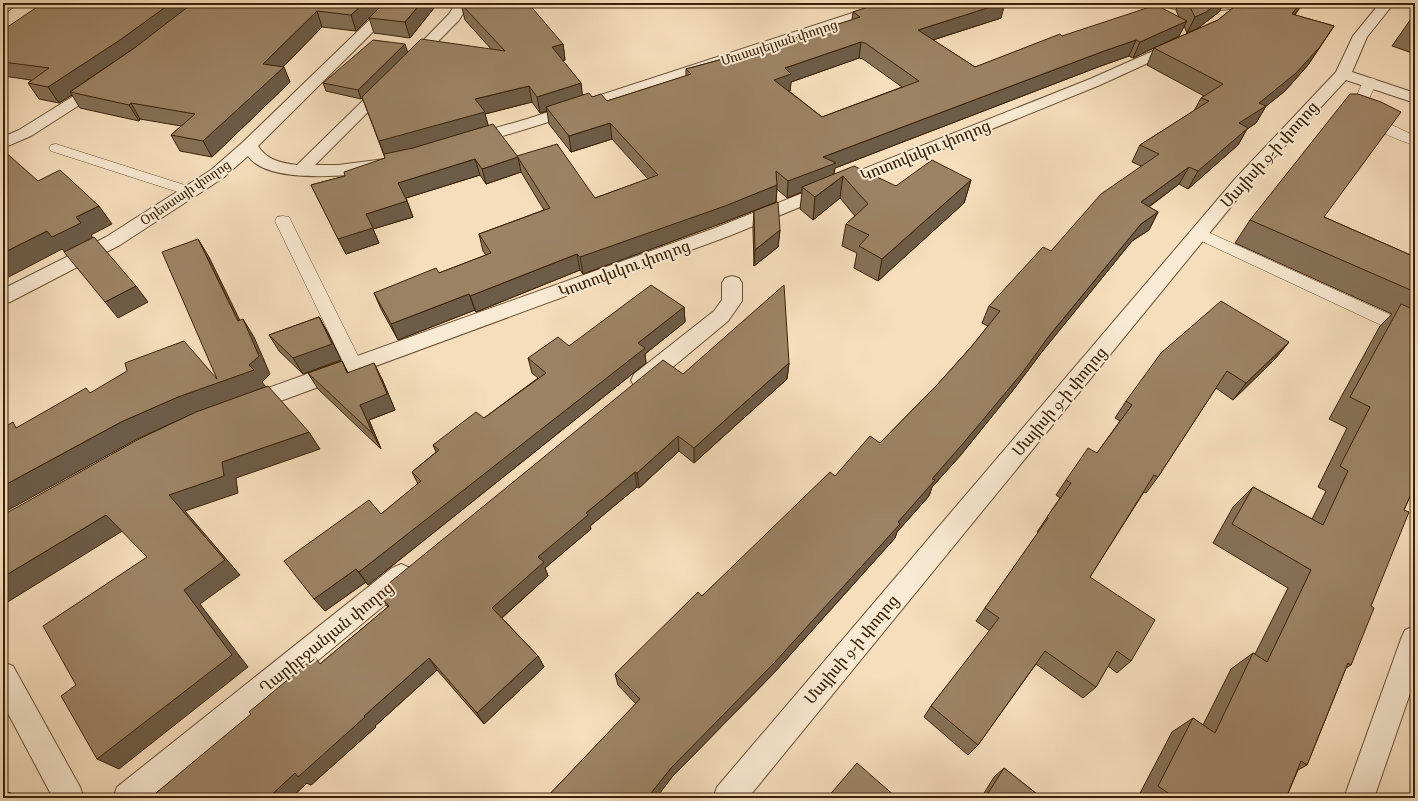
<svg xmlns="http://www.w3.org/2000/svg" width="1418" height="801" font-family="'Sorts Mill Goudy','Noto Serif Armenian',serif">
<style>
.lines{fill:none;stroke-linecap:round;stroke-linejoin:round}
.service-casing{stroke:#695034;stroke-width:1}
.minor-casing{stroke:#695034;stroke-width:2}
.tertiary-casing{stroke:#695034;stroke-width:2}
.service{fill:#f9ead3;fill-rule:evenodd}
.minor{fill:#f9ead3;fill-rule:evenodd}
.tertiary{fill:#f9ead3;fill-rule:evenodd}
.wall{fill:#867157;stroke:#3a2106;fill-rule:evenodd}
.shaded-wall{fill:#6d5c47;stroke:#3a2106}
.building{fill:#9c8365;stroke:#3a2106;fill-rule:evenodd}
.labels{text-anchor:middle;stroke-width:4;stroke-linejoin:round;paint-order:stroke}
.far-street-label{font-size:13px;fill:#3a2106;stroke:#f9ead3}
.street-label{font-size:16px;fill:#3a2106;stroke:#f9ead3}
</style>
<rect width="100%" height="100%" fill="#f6debc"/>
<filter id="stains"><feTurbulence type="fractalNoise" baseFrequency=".005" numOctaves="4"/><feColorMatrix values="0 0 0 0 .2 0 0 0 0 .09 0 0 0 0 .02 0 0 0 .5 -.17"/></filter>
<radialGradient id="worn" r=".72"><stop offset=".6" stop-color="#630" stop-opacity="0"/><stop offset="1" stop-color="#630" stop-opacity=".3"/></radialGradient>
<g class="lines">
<g class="service-casing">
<g id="service">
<path d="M1370 78 1375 79 1377 82 1365 107 1369 114 1415 136V145C1402 142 1370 128 1360 120 1356 117 1354 111 1351 107L1363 82 1365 79Z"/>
<polygon points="56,144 194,188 197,191 194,194 189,196 184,194 51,151 49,148 51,145"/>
<polygon points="283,216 289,217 291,221 363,366 360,371 354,373 348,371 345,366 275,221 277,217"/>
<polygon points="1199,228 1415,326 1415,341 1193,237 1191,233 1193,229"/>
</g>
</g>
<g class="minor-casing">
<g id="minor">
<polygon points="3,3 18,3 8,11 3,12"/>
<path d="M387 3H402L258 146C267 160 281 163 297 165L382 82 387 80 392 82 395 85 315 165H338L385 159 391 160 394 164 391 168C360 176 268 186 248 156L223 178 120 245 10 302 3 304V289L106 237 211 170 243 142Z"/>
<polygon points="456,3 470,3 459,20 415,65 410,66 405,65 403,62 405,59 449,14"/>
<polygon points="883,3 904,3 902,6 539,125 470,146 464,145 462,141 464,137 527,119"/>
<polygon points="1160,3 1265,3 1263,6 1258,7 1191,12 1162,6"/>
<polygon points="1312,3 1366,3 1364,6 1359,7 1319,7 1314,6"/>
<polygon points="1178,40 1183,41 1185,44 1183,47 1100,85 729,236 256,410 248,413 240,410 237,404 240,398 715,228 1090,79"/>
<polygon points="101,80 106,82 109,85 106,88 31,136 3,148 3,137 19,130 96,82"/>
<polygon points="732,276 739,278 742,283 742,301 728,321 650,386 642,388 634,386 631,380 634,374 714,311 722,300 722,283 725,278"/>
<polygon points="401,564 410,568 414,576 410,584 152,798 113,798 117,787 392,568"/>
<polygon points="1415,626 1415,679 1374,798 1344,798 1401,639 1405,630"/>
<polygon points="3,662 13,666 80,787 84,798 53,798 3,704"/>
</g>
</g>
<g class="tertiary-casing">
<polygon id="tertiary" points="1380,3 1394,3 1367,37 1352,72 1415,93 1415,103 1346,80 1247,187 748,798 713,798 717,787 1235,179 1336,72 1353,36"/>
</g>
<use href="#service" class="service"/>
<use href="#minor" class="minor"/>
<use href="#tertiary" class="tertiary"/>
</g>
<g class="wall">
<polygon points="438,3 410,38 374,33 369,18 356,31 322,27 283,67 290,82 212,157 180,151 171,135 181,126 140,119 139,121 80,108 72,95 59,103 39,99 28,83 31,80 3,76 3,30"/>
<path d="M1179 3H1224L1219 12 1198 28 1187 33 1184 26 1179 36 1133 58 1129 56 1098 67 835 168 834 174 896 186 971 180 964 203 878 281 854 268 857 253 842 246 846 224 855 216 840 198 813 220 800 209 802 192 787 198 777 189 776 202 725 222 583 274 580 270 476 312 475 310 398 340 381 309 374 293 439 273 486 255 483 251 479 234 544 210 521 172 486 184 480 175 406 198 413 217 373 229 379 243 346 254 311 185 345 176 385 158 362 97 361 99 326 91 323 83 408 53 492 50 465 20 461 4 563 44 565 60 563 61 581 83 582 95 592 97 607 101 686 76V69L767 47 852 20 853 12 891 6 1001 18 933 40 975 67 1062 36 1179 17 1176 10ZM859 58 863 59 902 87 822 117 789 91H790L791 82ZM532 102 540 113 547 111 549 124 571 152 612 139 648 179 595 198 518 157 488 126 485 114Z"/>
<polygon points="1239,3 1303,3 1295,15 1334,26 1308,65 1285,91 1266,106 1256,123 1247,129 1238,145 1188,189 1179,184 1149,207 1158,212 1149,230 1132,241 1041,353 1014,389 960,456 932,487 929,496 897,532 895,538 773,674 672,777 656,798 546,798 636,704 618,685 615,674 835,476 880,443 937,385 972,346 988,326 982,323 989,306 1051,251 1141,166 1132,162 1140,145 1194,111 1201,98 1204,96 1147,65 1154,48 1218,20"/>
<polygon points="1415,13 1415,54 1392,46"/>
<polygon points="754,211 780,230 778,247 754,266 753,228"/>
<polygon points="1324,217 1415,257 1415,485 1404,510 1371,606 1351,665 1346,668 1307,765 1298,770 1286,798 1139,798 1138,797 1172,732 1193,718 1203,725 1231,669 1253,653 1255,654 1288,588 1213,543 1233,507 1253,487 1312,519 1326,491 1318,487 1347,428 1329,419 1380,326 1392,314 1235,243 1250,220"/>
<polygon points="684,307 685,322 645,354 646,363 368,585 366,582 325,611 381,514 418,484 412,472 436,452 433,445 484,418 538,378 532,373 528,358 569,346"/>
<polygon points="319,317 328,333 341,360 303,374 279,351 269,335"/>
<polygon points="1289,342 1275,359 1233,400 1216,388 1158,477 1146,493 1144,492 1090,577 1131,661 1117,673 1108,666 1096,687 1083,698 1036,664 978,745 968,755 924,717 931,706 990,631 976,621 985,608 1038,533 1037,532 1060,498 1056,495 1066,480 1097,453 1120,421 1115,418 1126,401"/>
<polygon points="342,361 348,373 382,379 395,410 369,420 381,449 318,389 308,373"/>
<polygon points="789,363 787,379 694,463 679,451 639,488 637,487 590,526 591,529 545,568 548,576 502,618 538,656 544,667 484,724 437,670 375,726 376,727 311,785 307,783 291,798 150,798 321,663 388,607 377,593 683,374"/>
<polygon points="1004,768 1042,798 981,798 994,777"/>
</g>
<g class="shaded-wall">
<polygon points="171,3 200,3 70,92 72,95 59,103 48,87"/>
<polygon points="364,3 385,3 369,18 356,31 351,15"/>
<polygon points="421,3 438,3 410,38 405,22"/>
<polygon points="1003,3 1005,3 1001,18 914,46 918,30"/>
<polygon points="1218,3 1224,3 1219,12 1198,28 1187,33 1195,17"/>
<polygon points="1300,3 1303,3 1299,9 1282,30 1292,14"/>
<polygon points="317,11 322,27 275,75 284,67 290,82 212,157 203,141 263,64"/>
<polygon points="1187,21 1179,36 1133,58 1140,42"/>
<polygon points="1334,26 1308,65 1285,91 1265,107 1266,106 1256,123 1247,129 1238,145 1188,189 1198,171 1239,123"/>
<polygon points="1136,40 1129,56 1098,67 835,168 833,179 802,187 802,192 787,198 788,181 823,157 1104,51"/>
<polygon points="861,42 859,58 791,82 790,91 773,96 774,80 785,68"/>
<polygon points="405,44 408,53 361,99 358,90"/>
<polygon points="563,44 565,60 554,63 552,47"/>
<polygon points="581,83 583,99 546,107 547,111 540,113 537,97"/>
<polygon points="529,86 532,102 485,114 489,128 385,157 379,141 475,99"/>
<polygon points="131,103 140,119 139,121 129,105"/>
<polygon points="610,123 612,139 571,152 569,136"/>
<polygon points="518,157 521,172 486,184 482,169"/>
<polygon points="475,159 480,175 403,199 398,183"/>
<polygon points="1189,167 1179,184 1132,219 1141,202"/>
<polygon points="843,176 840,198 813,220 815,197"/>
<polygon points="971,180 964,203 878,281 882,259"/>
<polygon points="777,185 776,202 725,222 583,274 580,257"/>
<polygon points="407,201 413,217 373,229 379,243 346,254 338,239 366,214"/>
<polygon points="99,206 112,224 91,235 95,241 67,255 62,249 3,280 3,253"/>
<polygon points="1158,212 1149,230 1132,241 1041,353 1014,389 960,456 932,487 929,496 897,532 895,538 773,674 672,777 656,798 647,798 671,768 898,522 932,479 1141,224"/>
<polygon points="780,230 778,247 754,266 755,250"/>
<polygon points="198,239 209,257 249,339 238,321"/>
<polygon points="577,254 580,270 476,312 470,296"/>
<polygon points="136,286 148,302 118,318 105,302"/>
<polygon points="469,294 475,310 398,340 391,324"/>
<polygon points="684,307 685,322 645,354 646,363 368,585 359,572 638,343"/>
<polygon points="319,317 328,333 341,360 303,374 293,358"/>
<polygon points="243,319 254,337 270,374 262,382 266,387 192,414 137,439 3,513 3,486 121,422 249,365"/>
<polygon points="1289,342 1275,359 1233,400 1246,383"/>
<polygon points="342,361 350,377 347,373"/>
<polygon points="374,363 382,379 395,410 369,420 381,449 373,434 360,405"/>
<polygon points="789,363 787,379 694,463 694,448"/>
<polygon points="309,432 320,449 236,478 238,493 185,511 240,575 200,604 248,667 119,769 97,759 184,590 169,495 222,462"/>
<polygon points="678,436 679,451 639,488 637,473"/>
<polygon points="635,472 637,487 590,526 591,529 545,568 548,576 498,621 492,608 538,557 586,513"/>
<polygon points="106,515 124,530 6,603 3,602 3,577"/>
<polygon points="356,569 366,582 325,611 314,599"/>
<polygon points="538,656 544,667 484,724 477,713"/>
<polygon points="429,658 437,670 375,726 376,727 311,785 307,783 291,798 268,798 295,773 364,716"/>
<polygon points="3,784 7,792 11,793 13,798 3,798"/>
</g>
<g class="building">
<polygon points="43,3 171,3 120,40 48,87 28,83 49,68 3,62 3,30"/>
<polygon points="193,3 364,3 351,15 317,11 263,64 284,67 203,141 171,135 195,114 131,103 129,105 70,92 133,49"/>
<polygon points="384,3 421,3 405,22 369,18"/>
<polygon points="466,3 528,3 563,44 552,47 581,83 537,97 529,86 475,99 485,112 379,141 362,97 421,39 505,51 461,4"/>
<path d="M880 3H887L891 6 899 3H1003L918 30 975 67 1060 34 1062 36 1156 5 1187 21 1140 42 1136 40 1104 51 823 157 836 163 788 181 776 171 777 185 725 206 580 257 577 254 470 296 469 294 391 324 374 293 436 268 439 273 491 253 479 234 550 208 517 156 557 144 595 198 658 175 610 123 569 136 546 107 589 93 592 97 601 94 607 101 691 74 686 69 767 47 860 17 853 12ZM861 42 865 43 919 81 822 117 774 80 791 74 785 68Z"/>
<polygon points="1188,3 1218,3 1206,12 1195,17"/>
<polygon points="1239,3 1300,3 1292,14 1334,26 1319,48 1295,74 1259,103 1266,106 1239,123 1248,128 1198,171 1189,167 1141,202 1158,212 1141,224 1049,336 1022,373 966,440 932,479 935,480 898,522 900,524 775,662 671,768 647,798 546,798 640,699 615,674 698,592 702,596 830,472 835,476 870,436 880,443 937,385 972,346 1000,311 989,306 1043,247 1051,251 1101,194 1159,154 1140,145 1209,101 1201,98 1223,84 1154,48 1218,20"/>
<polygon points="373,40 405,44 358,90 323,83"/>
<polygon points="1350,94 1358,94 1381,102 1401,112 1324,217 1415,257 1415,292 1250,220"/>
<polygon points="493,124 518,157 482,169 475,159 398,183 407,201 366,214 373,228 338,239 311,185 345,176 344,172 385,158 384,154 413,148"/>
<polygon points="3,150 38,181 60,170 99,206 76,217 81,223 52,237 47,231 3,253"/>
<polygon points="932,160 971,180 882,259 859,246 869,235 846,224 868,204 843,176 815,197 802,187 854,166 896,186"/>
<polygon points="778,202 780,230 755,250 754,211"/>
<polygon points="94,237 136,286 105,302 64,252"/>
<polygon points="198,239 238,321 243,319 259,356 249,365 254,370 178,397 121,422 3,486 3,428 13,422 16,428 86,388 90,393 127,371 125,363 184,341 217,379 162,252"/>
<polygon points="651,285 684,307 638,343 645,348 359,572 356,569 314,599 284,561 369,500 381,514 421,481 412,472 439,450 433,445 476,412 484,418 546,373 528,358 558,337 569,346"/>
<polygon points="784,285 789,363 694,448 678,436 637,473 635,472 586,513 588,515 538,557 544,562 492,608 538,656 477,713 429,658 364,716 365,717 298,777 295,773 268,798 150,798 251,714 249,712 315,657 320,664 389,606 377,593 663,360 683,374"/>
<polygon points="1221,301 1289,342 1246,383 1227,371 1158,477 1154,475 1090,577 1155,620 1131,661 1117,651 1096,687 1045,651 978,745 931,706 999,618 985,608 1048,518 1047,517 1071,483 1066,480 1088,448 1097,453 1132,405 1126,401 1161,353"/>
<polygon points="1401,304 1415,310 1415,485 1404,510 1409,512 1371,606 1374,608 1351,665 1348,663 1307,765 1301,761 1286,798 1175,798 1158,786 1193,718 1215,733 1253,653 1267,662 1311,570 1232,524 1253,487 1323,525 1348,471 1340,466 1370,407 1350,397"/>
<polygon points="319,317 332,344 293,358 269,335"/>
<polygon points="342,361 347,373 374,363 387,394 360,405 373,434 308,373"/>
<polygon points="268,386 309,432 222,462 224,476 169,495 225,560 184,590 232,655 97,759 61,696 76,685 43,626 147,557 106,515 3,577 3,515 139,439 196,412"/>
<polygon points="857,763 896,797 895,798 827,798"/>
<polygon points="1004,768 1042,798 985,798"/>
</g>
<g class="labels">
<g class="far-street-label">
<text transform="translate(779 42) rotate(-18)" y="5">Մուսայելյան փողոց</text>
<text transform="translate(185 192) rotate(-34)" y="5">Օդեսսայի փողոց</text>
</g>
<g class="street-label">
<text transform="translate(925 150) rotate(-22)" y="6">Կոտովսկու փողոց</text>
<text transform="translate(1269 154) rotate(-48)" y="6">Մայիսի 9-ի փողոց</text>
<text transform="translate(624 268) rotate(-20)" y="6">Կոտովսկու փողոց</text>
<text transform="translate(1059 401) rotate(-50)" y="6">Մայիսի 9-ի փողոց</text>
<text transform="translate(326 637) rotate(-39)" y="6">Ղարիբջանյան փողոց</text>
<text transform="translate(851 649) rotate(-50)" y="6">Մայիսի 9-ի փողոց</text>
</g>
</g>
<rect width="1418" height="801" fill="none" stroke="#f6debc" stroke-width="16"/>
<rect x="4" y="4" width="1410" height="793" fill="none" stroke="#3a2106" stroke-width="2"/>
<rect x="8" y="8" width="1402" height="785" fill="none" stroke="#3a2106"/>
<rect width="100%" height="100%" filter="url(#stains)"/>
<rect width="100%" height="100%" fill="url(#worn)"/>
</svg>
